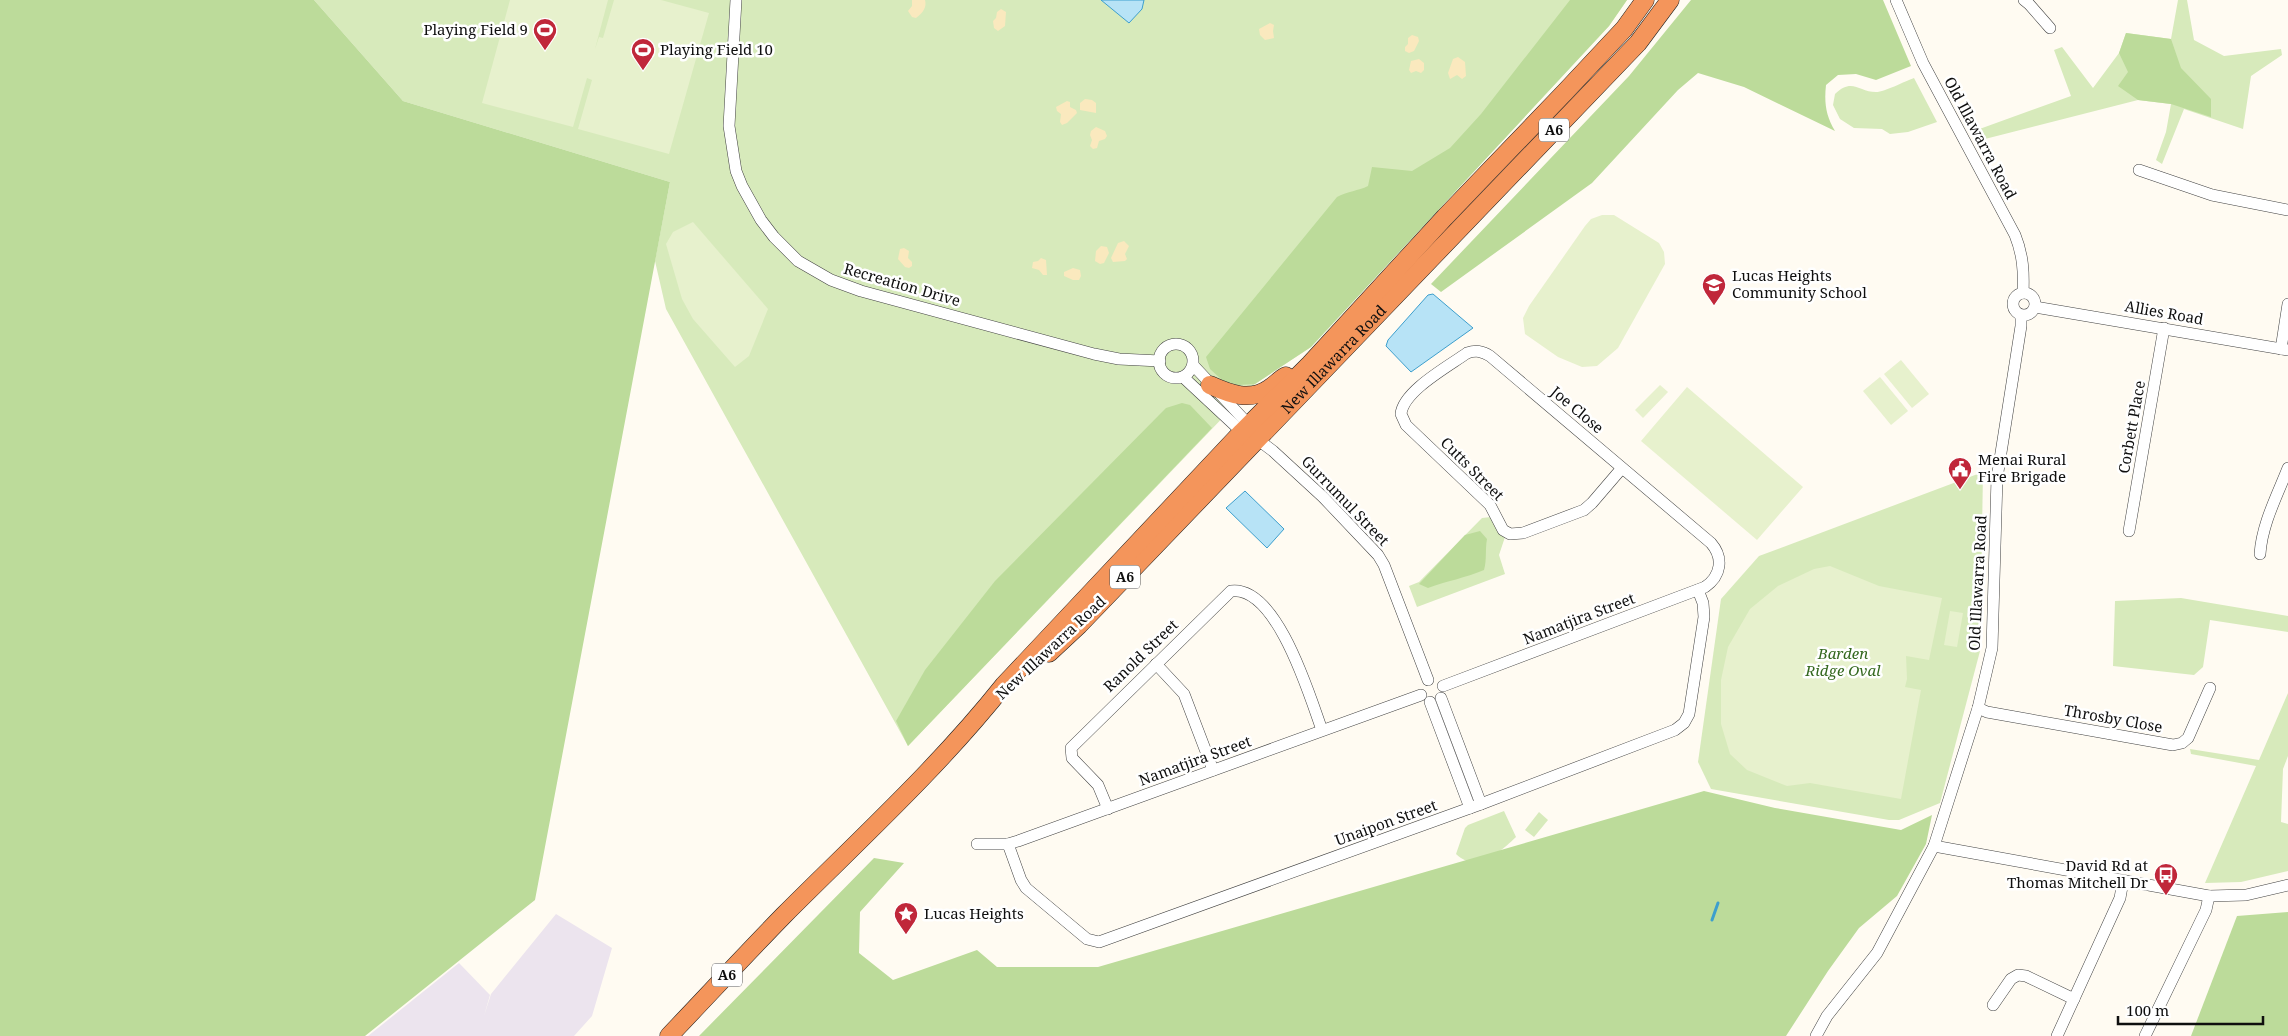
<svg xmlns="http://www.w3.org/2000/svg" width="2288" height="1036" font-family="'Noto Serif',serif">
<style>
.industrial{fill:#ece4ee}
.green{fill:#d7eabb}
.forest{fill:#bcdb9a}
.sand{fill:#fae9be}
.pitch{fill:#e7f1cd}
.water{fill:#b7e3f6;stroke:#3d9fcd}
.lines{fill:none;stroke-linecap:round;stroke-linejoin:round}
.stream{stroke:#3d9fcd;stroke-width:3}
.minor-casing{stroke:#424242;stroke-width:12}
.highway-casing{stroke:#202020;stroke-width:19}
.minor{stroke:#fff;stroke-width:11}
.highway{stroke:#f4955b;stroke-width:18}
.labels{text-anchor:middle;stroke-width:5;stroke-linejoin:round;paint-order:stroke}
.shield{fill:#fff;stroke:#575757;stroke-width:1}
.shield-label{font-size:14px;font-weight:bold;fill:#0f0f0f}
.poi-label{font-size:15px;fill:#0f0f0f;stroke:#fff;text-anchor:start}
.street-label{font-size:15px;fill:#0f0f0f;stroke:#fff}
.park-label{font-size:15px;font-style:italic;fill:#34681f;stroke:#fff}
</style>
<rect width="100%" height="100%" fill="#fffbf2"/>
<polygon class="industrial" points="556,914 612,948 592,1016 574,1036 368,1036 459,963 490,995 484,1016 491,994"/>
<g class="green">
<polygon points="314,0 1627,0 1609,26 1311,347 1255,384 908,746 666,309 655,261 670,182 403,101"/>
<polygon points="2178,0 2187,0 2194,40 2224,56 2281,49 2282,55 2251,76 2243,129 2184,109 2162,164 2156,160 2166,132 2171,104 2138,100 1981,140 1974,131 2071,96 2054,50 2062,47 2093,88 2119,53 2126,33 2171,39"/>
<path d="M1914 78 1937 122 1908 132 1890 134 1882 129 1854 128 1840 119 1833 105 1835 94C1852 77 1859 92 1876 92 1885 92 1905 81 1914 78Z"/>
<polygon points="1983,472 1980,651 1940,803 1899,820 1889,820 1711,789 1698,762 1721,599 1759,556"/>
<polygon points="1491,517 1505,537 1499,555 1505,574 1417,607 1409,586 1419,582 1482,518"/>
<polygon points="2181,598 2288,616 2288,632 2210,620 2203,667 2194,675 2113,666 2115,601"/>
<polygon points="2288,693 2288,756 2283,769 2281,822 2288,824 2288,871 2241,882 2205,883 2256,766 2191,754 2190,749 2259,760"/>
<path d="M1504 811 1516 837C1500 852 1477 874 1456 854L1465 828 1468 825Z"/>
<polygon points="1539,812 1548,820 1534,837 1525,830"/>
</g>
<g class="forest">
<polygon points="0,0 314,0 403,101 670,182 535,900 365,1036 0,1036"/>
<path d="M1570 0H1627L1609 26 1311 347 1255 384 1238 385 1222 380 1210 369 1206 357 1337 197C1348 191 1358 191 1368 186L1372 167 1412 171 1450 148 1481 114Z"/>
<path d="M1691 0H1883L1911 66 1876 80 1856 74 1838 75 1826 85C1824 103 1826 116 1835 131L1744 87 1698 73 1678 90 1592 183 1441 292 1431 284 1629 76Z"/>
<polygon points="2126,33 2171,39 2181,68 2211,99 2211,117 2171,104 2138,100 2118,86 2128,72 2119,53"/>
<polygon points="1182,403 1190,405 1212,428 908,746 896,721 925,670 995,581 1166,408"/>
<path d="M1480 531 1487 539C1485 550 1487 560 1484 570 1465 578 1447 581 1428 588L1419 584 1465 535Z"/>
<polygon points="1704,791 1775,808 1901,830 1932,815 1926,844 1897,896 1859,928 1828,971 1786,1036 699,1036 874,858 904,863 860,912 859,953 893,980 977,950 997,967 1098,967"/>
<polygon points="2288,912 2288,1036 2191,1036 2237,916"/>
</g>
<g class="sand">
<path d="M912 0H925C927 7 923 13 916 18L912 17 908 11 912 6Z"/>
<polygon points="1001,9 1006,12 1005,26 998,31 994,28 993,21 996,18 997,12"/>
<polygon points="1270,23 1274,25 1273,31 1274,38 1265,40 1260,35 1259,29"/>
<polygon points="1412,35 1418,37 1419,41 1414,51 1409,53 1405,51 1405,47 1408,44 1408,38"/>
<polygon points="1458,57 1465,62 1466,76 1462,79 1457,75 1450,79 1448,73 1453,59"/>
<polygon points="1419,59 1424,63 1424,70 1421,73 1416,71 1411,73 1409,70 1411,61"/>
<polygon points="1085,99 1092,100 1096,103 1096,113 1080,110 1080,103"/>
<polygon points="1067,101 1070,102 1070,107 1076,110 1077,113 1067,123 1062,125 1060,122 1061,114 1057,111 1056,107"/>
<polygon points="1096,127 1105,131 1107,136 1105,139 1099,141 1097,148 1093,149 1090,146 1092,140 1090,135 1091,131"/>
<polygon points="1124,241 1129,246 1125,254 1127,259 1125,261 1113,262 1111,258 1118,243"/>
<polygon points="1101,246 1107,247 1109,253 1104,263 1100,264 1095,261 1096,251"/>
<polygon points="904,248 909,251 908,258 912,262 912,266 909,268 905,267 898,259 900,249"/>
<polygon points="1041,258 1046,260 1047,275 1043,275 1039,270 1032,268 1033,262 1038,261"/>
<polygon points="1073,268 1080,270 1081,276 1079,280 1073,280 1064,276 1064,272"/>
</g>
<g class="pitch">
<polygon points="510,0 608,0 595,49 599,37 603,38 614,0 661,0 709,13 669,154 578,129 592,80 587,78 573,127 482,103"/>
<polygon points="1602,215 1614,215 1659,243 1664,252 1665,264 1618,348 1597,366 1582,367 1558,357 1525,334 1523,318 1529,306 1585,226 1591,219"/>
<polygon points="693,222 768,309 749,356 735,367 693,319 682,299 666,244 673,232"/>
<polygon points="1901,360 1929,394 1912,408 1884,374"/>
<polygon points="1880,377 1908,411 1891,425 1863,391"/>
<polygon points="1660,385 1668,392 1643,418 1635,410"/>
<polygon points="1687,387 1803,487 1757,540 1641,441"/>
<polygon points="1830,566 1879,586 1942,598 1929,660 1906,656 1907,679 1905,687 1921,690 1901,799 1810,783 1787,786 1747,770 1730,754 1721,724 1721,680 1728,647 1750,609 1778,586 1814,569"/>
<polygon points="1950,611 1963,613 1957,647 1944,645"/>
</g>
<g class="water">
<polygon points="1101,0 1144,0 1142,9 1129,23"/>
<polygon points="1433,294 1473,328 1411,372 1386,346 1388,340 1428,295"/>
<polygon points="1245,491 1284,529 1267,548 1226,508"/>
</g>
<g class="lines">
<polyline class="stream" points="1712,920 1718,903"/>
<g class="minor-casing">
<g id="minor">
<polyline points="736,0 729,126 736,171 742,186 761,220 774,237 798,261 831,280 861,291 1094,354 1119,359 1160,361"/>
<path d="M1896 0 1923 63 2015 235C2023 255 2024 272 2023 293"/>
<polyline points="2024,0 2029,4 2050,28"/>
<polyline points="2139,170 2212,195 2288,210"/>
<circle cx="2024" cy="304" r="11"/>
<polyline points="2035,307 2288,350"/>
<circle cx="1176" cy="361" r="17"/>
<polyline points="2281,349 2288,304"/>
<polyline points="1193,365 1249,425 1253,431"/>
<polyline points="1183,377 1242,432 1257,439 1273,451 1323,497 1378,555 1384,565 1428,680"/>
<polyline points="2129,531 2164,328"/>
<path d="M2260 554C2262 524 2277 496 2288 468"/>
<polyline points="1156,664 1184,694 1213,770"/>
<path d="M1443 686 1705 587C1721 576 1724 558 1711 543L1490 356C1482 351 1476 350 1467 353 1449 366 1403 391 1401 414L1406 425 1490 505 1503 530 1510 534 1523 533 1584 510 1592 503 1622 468"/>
<polyline points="1441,698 1481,804"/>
<polyline points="1430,702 1470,808"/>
<polyline points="1978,708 1987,712 2173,745 2182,743 2188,738 2210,688"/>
<path d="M1108 809 1098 785 1072 758 1071 748 1231 591C1277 585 1310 697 1322 730"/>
<polyline points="977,844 1008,844 1018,841 1421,695"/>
<polyline points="1008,844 1021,880 1026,888 1087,939 1099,942 1481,804 1675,730 1684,723 1689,714 1704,617 1703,603 1698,590"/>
<polyline points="1934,846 2209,896 2246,895 2288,885"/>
<polyline points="1993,1005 2011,979 2018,975 2026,976 2074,999"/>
<polyline points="1816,1036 1827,1016 1877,953 1934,846 1978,708 1992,648 1997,478 2021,326 2021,315"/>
<polyline points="2057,1036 2120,898 2123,881"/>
<polyline points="2145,1036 2206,910 2209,896"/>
</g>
</g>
<g class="highway-casing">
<g id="highway">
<path d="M1210 385C1230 394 1250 402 1270 388 1276 384 1280 379 1286 376"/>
<path id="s1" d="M1049 653 1079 625 1638 43 1670 0"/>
<path d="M669 1036C707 996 745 955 784 915 859 840 938 768 1004 685L1242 432 1310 364 1445 217 1565 92 1624 29 1645 0"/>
</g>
</g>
<use href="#minor" class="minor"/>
<use href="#highway" class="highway"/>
</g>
<defs>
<g id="stadium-pin" transform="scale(1.25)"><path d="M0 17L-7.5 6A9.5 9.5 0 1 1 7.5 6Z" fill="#c0273a" stroke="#fff"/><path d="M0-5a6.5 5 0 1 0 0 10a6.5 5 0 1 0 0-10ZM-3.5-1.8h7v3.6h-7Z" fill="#fff"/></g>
<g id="school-pin" transform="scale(1.25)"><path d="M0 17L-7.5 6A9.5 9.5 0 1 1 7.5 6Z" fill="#c0273a" stroke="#fff"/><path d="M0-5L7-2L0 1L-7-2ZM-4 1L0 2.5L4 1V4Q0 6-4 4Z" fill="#fff"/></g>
<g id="civic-pin" transform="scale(1.25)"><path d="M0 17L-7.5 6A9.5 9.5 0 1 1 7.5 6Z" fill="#c0273a" stroke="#fff"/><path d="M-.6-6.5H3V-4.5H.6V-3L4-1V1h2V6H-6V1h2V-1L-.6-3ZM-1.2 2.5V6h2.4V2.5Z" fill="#fff"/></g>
<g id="bus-pin" transform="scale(1.25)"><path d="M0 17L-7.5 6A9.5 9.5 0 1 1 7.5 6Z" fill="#c0273a" stroke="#fff"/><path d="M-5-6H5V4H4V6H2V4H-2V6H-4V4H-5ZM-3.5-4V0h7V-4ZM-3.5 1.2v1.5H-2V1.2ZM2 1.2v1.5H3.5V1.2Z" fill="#fff"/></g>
<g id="sight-pin" transform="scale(1.25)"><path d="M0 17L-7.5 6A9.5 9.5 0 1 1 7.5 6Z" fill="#c0273a" stroke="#fff"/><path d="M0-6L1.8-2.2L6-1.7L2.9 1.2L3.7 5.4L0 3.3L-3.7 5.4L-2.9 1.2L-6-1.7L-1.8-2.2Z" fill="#fff"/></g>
</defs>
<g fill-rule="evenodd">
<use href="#stadium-pin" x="545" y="30"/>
<use href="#stadium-pin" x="643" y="50"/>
<use href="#school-pin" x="1714" y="285"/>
<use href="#civic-pin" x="1960" y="469"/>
<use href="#bus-pin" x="2166" y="875"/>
<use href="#sight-pin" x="906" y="914"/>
</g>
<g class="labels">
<g class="shield">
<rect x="1539" y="118.5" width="30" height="23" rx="4"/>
<rect x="1110" y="565.5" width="30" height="23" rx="4"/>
<rect x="712" y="963.5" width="30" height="23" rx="4"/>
</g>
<g class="shield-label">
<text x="1554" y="135">A6</text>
<text x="1125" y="582">A6</text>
<text x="727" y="980">A6</text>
</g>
<g class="poi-label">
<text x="528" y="35" text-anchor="end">Playing Field 9</text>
<text x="660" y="55">Playing Field 10</text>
<text x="1732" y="281">Lucas Heights<tspan x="1732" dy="17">Community School</tspan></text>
<text x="1978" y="465">Menai Rural<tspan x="1978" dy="17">Fire Brigade</tspan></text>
<text x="2148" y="871" text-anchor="end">David Rd at<tspan x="2148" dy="17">Thomas Mitchell Dr</tspan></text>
<text x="924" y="919">Lucas Heights</text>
</g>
<g class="street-label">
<text transform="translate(1980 138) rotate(62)" y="5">Old Illawarra Road</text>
<text transform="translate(902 285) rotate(16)" y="5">Recreation Drive</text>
<text transform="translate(2164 313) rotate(10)" y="5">Allies Road</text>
<text dy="5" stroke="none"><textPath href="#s1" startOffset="409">New Illawarra Road</textPath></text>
<text transform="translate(1577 410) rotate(40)" y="5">Joe Close</text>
<text transform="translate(2132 427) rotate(-80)" y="5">Corbett Place</text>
<text transform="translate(1472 469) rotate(45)" y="5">Cutts Street</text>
<text transform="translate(1345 501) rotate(46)" y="5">Gurrumul Street</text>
<text transform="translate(1978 583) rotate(-87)" y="5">Old Illawarra Road</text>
<text transform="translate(1579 619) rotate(-21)" y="5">Namatjira Street</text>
<text transform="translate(1051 648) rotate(-43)" y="5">New Illawarra Road</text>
<text transform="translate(1141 656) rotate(-44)" y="5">Ranold Street</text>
<text transform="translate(2113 719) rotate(10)" y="5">Throsby Close</text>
<text transform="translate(1195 761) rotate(-20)" y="5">Namatjira Street</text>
<text transform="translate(1386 823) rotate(-20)" y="5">Unaipon Street</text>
</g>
<g class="park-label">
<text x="1843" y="659">Barden<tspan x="1843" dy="17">Ridge Oval</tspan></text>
</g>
</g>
<path d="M2118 1016v8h145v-8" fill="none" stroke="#0f0f0f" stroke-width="2.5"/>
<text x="2126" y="1016" font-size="15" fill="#0f0f0f" stroke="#ffffff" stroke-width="4" paint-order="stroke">100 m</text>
</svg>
